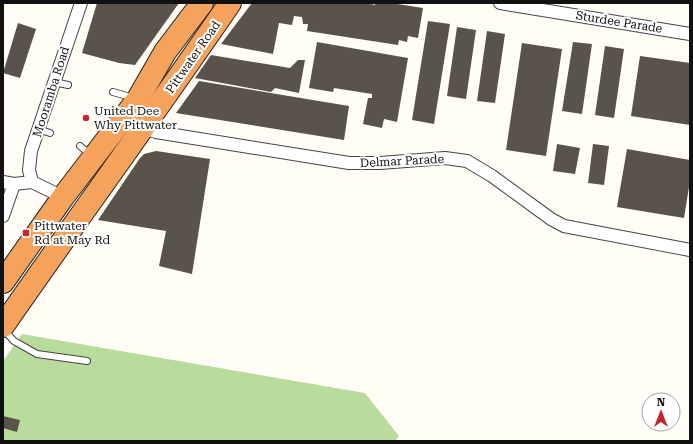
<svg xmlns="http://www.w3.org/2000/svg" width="693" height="444" font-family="'Roboto Serif',serif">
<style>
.forest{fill:#b9dc9c}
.building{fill:#5a524d}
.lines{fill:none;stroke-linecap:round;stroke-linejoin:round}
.lane-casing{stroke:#444;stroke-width:8}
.street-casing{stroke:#444;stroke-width:14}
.highway-casing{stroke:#222;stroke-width:24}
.lane{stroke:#fff;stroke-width:6}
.street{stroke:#fff;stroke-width:12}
.highway{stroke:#f5a25d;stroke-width:22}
.poi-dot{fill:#c4262e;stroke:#fff;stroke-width:1.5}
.labels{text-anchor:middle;stroke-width:4;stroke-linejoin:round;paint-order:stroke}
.street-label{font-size:12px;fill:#111;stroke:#fff}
.poi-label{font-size:12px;fill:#111;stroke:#fff;text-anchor:start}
</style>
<rect width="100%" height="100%" fill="#fffdf5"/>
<polygon class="forest" points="22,334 365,393 399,436 395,441 3,441 3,361"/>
<g class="building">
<polygon points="97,3 179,3 135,65 119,63 82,53"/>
<polygon points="252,3 366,3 375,5 375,3 391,3 423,8 418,38 408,36 407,42 399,40 398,45 307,31 308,24 303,24 302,17 294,16 292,25 279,23 273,54 221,44"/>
<polygon points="428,21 450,24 434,124 412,120"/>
<polygon points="18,23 36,29 20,78 3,73"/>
<polygon points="457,27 476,30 466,99 447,96"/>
<polygon points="487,31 505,34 495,103 477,101"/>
<polygon points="317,42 408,58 397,122 384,119 382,128 363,124 368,98 372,98 372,94 334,88 333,92 309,88"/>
<polygon points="573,42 592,44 582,114 562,111"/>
<polygon points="522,43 562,49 546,156 506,150"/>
<polygon points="605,46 624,49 614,118 595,115"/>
<polygon points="211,55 290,68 298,60 305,60 299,93 275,88 271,92 195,78"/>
<polygon points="640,56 690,63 690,125 631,116"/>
<polygon points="199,81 349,106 344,140 176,113"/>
<polygon points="557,144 580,148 575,174 553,171"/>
<polygon points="593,144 609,146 604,185 588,183"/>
<polygon points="627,149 690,160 690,181 684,218 617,207"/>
<polygon points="156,151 210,159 192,274 159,266 166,231 98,220 140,158 144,154"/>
<polygon points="3,416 20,420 17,432 3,428"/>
</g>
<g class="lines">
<g class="lane-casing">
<g id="lane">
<polyline points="54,82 68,85"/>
<polyline points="113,92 134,98"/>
<polyline points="38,129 50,133"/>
<polyline points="80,146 91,155"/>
<polyline points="4,330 14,341 37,354 87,361"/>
</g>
</g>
<g class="street-casing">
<g id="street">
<polyline points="500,3 690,34"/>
<polyline points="139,126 156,132 349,163 380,163 445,158 467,161 492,176 551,219 564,226 690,250"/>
<polyline points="3,182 14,184 32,182 63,197"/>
<polyline points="32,182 29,170 31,151 81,3"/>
<polyline points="3,216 14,184"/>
</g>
</g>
<g class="highway-casing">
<g id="highway">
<polyline points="3,282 63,197 138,99 165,52 202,3"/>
<path d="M3 326C78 218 156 111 230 3"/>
</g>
</g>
<use href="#lane" class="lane"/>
<use href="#street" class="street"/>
<use href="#highway" class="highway"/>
</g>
<g class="poi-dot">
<circle cx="86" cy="118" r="4"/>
<rect x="22" y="229" width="8" height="8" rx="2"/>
</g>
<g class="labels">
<g class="street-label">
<text transform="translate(619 22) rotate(9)" y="4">Sturdee Parade</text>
<text transform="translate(193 57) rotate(-55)" y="4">Pittwater Road</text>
<text transform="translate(51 92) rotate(-72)" y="4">Mooramba Road</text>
<text transform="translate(402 161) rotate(-3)" y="4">Delmar Parade</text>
</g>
<g class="poi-label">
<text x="94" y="115">United Dee<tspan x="94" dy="14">Why Pittwater</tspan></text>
<text x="34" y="230">Pittwater<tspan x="34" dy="14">Rd at May Rd</tspan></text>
</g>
</g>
<rect width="693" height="444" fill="none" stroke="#111111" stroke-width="8"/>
<g transform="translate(661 412)"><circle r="19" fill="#ffffff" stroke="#a0a0a0"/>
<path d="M0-3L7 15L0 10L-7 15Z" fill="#c4262e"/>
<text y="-6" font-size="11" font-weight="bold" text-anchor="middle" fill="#111111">N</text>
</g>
</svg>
